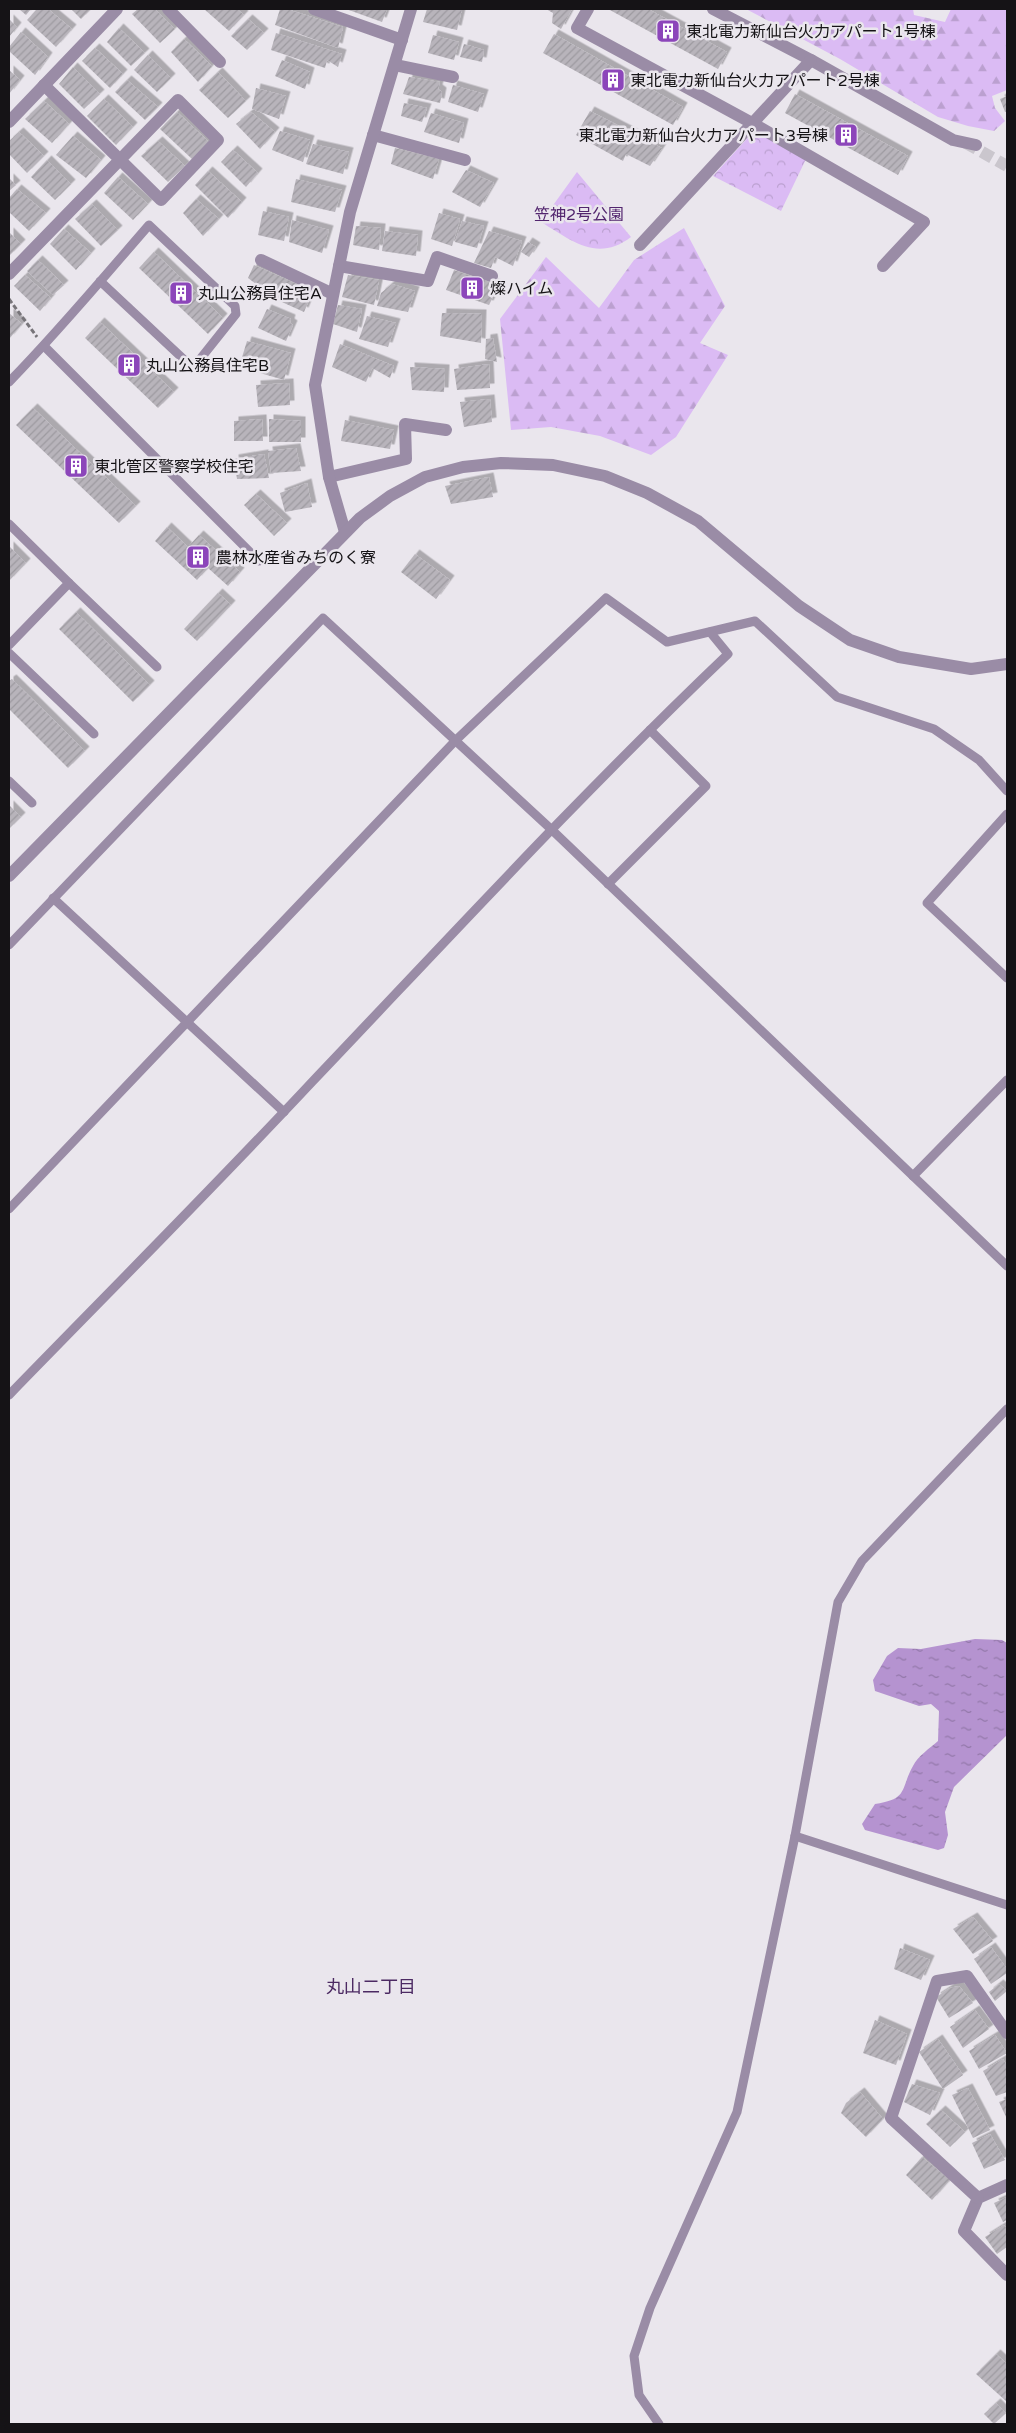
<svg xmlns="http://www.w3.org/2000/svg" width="1016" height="2433" font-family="'Varela Round','Noto Sans JP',sans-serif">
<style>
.forest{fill:url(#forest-firs)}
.park{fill:url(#park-crowns)}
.water{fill:url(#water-ripples)}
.building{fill:url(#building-hatch);filter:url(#shadow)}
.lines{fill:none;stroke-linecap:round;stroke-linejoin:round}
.primary-tunnel{stroke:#cac6cd;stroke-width:12;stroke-dasharray:12 6;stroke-linecap:butt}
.path{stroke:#777479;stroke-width:3;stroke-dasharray:5 2.5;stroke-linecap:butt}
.service{stroke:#9a8ca6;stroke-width:9}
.minor{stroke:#9a8ca6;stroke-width:12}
.tertiary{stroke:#9a8ca6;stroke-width:12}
.labels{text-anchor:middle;stroke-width:5;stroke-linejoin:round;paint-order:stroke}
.poi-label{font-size:16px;fill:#151316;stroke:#eae6ed;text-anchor:start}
.park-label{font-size:16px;fill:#52256e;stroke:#eae6ed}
.neighbourhood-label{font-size:18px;fill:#4c2a63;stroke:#eae6ed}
</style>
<defs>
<pattern id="forest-firs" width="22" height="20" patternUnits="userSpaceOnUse" patternTransform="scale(1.25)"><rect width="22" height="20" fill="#dbbbf4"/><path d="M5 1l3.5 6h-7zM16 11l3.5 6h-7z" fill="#bba0d0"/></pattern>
<pattern id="park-crowns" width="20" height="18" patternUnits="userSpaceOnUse" patternTransform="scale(1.25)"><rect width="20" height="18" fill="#dbbbf4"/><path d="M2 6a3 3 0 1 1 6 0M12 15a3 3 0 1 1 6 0" fill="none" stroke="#bba0d0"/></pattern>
<pattern id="water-ripples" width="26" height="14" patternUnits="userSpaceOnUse" patternTransform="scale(1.25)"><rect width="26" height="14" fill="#b593d0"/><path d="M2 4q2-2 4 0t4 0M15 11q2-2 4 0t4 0" fill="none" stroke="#9277a8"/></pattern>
<pattern id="building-hatch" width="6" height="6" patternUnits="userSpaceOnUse" patternTransform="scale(1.25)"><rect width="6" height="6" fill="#b8b4bb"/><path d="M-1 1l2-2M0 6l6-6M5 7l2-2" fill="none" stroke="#9d9aa0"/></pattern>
<filter id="shadow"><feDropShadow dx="4.5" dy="-4.5" stdDeviation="0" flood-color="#0004"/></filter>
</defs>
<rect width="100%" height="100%" fill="#eae6ed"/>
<g class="forest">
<polygon points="746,9 913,9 914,15 945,22 951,9 1007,9 1007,90 992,96 995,108 1005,121 994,131 968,126 938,117 840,59"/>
<polygon points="684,228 725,306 700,343 728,355 676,437 651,455 600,436 551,427 511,430 500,319 546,257 599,308 634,260"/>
</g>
<g class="park">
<polygon points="754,131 806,159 781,211 713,176"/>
<path d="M577 172 631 237C597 263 571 240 541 222Z"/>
</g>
<path class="water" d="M975 1639 1002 1640 1007 1643V1735L954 1787 945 1812 948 1835 944 1848 938 1850 865 1830 862 1824 875 1804C909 1799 900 1789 913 1766 918 1756 930 1748 938 1741L939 1711 931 1704 919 1706 875 1691 873 1680 887 1656 898 1648 921 1649Z"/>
<g class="building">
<polygon points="19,9 31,9 26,15"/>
<polygon points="37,9 48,9 72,29 56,47 27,20"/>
<polygon points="71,9 91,9 81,19"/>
<polygon points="138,9 155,9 175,29 160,43 132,14"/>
<polygon points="204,9 237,9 244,15 229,31"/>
<polygon points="280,9 287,9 343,27 338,48 275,25"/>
<polygon points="346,9 387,9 382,22"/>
<polygon points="427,9 462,9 457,30 423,22"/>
<polygon points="546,9 572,9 561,29 552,23 553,13"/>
<polygon points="608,9 648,9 727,52 718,69"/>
<polygon points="9,19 17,27 9,37"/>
<polygon points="248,19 264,33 247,50 231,36"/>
<polygon points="119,28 145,53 131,66 107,42"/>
<polygon points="21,32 48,57 35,75 9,51 9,47"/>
<polygon points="276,33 342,54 338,67 327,60 325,68 271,50"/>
<polygon points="554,34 683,107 673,125 543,53"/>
<polygon points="433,35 459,42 454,60 428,53"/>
<polygon points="184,39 212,66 198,82 171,52"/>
<polygon points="464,44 484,50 482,62 460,57"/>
<polygon points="95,48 123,74 110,88 82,61"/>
<polygon points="148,55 171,78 157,92 134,70"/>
<polygon points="282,60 310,72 305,89 275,76"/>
<polygon points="73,67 100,94 84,109 59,84"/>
<polygon points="9,70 20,80 9,94"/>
<polygon points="218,72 246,101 228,118 199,90"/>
<polygon points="409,77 440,82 438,89 442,92 440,103 403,94"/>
<polygon points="127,80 158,107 145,120 115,92"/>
<polygon points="453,85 484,94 478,112 448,102"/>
<polygon points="256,88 286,96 279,119 252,109"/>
<polygon points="795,94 908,156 898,175 785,113"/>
<polygon points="1007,96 1007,111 1005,112 1000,99"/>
<polygon points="104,99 133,127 116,145 87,116"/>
<polygon points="44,101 69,124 52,143 25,119"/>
<polygon points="404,103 427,108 422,122 401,116"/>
<polygon points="590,111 662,148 650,166 626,154 623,161 576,135"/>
<polygon points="177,112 209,142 192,159 160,129"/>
<polygon points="251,112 275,132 260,149 236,124"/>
<polygon points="431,113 464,123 459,143 424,132"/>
<polygon points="280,131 310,140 303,162 272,150"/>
<polygon points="19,132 44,156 27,173 9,154 9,141"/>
<polygon points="73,136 101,160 86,178 56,155"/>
<polygon points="158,141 185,166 168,182 141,156"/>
<polygon points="313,144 349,152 343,174 306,164"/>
<polygon points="395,148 439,159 433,179 391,164"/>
<polygon points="233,150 258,173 246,187 221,162"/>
<polygon points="47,160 71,184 55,200 31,177"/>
<polygon points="466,170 494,183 480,207 452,192"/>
<polygon points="208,171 242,202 228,218 195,185"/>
<polygon points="118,177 148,204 133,220 104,193"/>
<polygon points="9,178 16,185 9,191"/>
<polygon points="296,179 342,190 335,212 291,202"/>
<polygon points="17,189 46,213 29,231 9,212 9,198"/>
<polygon points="196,199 219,219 203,236 183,213"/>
<polygon points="92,204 118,230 101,246 75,219"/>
<polygon points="263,211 289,217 284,241 258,235"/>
<polygon points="439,213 460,219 452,246 431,239"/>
<polygon points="292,220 329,230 322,253 289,242"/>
<polygon points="462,221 484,226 477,248 455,242"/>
<polygon points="356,226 381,228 379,250 353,245"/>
<polygon points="64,229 91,253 76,270 50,244"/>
<polygon points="385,231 418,235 416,256 382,251"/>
<polygon points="489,231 522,241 513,266 495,257 491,268 474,263"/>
<polygon points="9,232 21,244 9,256"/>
<polygon points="528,242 536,247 529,257 521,252"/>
<polygon points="154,252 223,318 208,334 139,268"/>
<polygon points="38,260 64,285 53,295 27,271"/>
<polygon points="254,265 313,291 304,312 253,289 256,284 248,278"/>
<polygon points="454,270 499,285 489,305 446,290"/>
<polygon points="25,275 51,298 40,311 14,286"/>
<polygon points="348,275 379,280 374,305 342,297"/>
<polygon points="392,284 415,291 408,312 377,306 381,293"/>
<polygon points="338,305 362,309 357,332 333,324"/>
<polygon points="267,309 291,319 290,323 293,325 286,341 258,328"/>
<polygon points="9,313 22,324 9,339"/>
<polygon points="442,313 482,314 481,343 440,336"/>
<polygon points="367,316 396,323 388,347 359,339"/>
<polygon points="100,322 174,392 158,408 85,338"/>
<polygon points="493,338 497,362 485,359 486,339"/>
<polygon points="247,341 291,353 284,380 239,367"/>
<polygon points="340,344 394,366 390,378 372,368 366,382 332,367"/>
<polygon points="489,364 490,388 457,390 454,369"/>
<polygon points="410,367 445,369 444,392 412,390"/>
<polygon points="289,383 290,405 258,407 256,385"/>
<polygon points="490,399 492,422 464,427 460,402"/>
<polygon points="33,408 136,506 119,523 16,425"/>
<polygon points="262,419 263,441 234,441 234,421"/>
<polygon points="269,419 301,421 301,442 269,442"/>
<polygon points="345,420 394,430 390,449 341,441"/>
<polygon points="296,448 301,471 271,473 268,451"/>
<polygon points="264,454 269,478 237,479 234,459"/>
<polygon points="489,477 493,497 451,504 445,486"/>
<polygon points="307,483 312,507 285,512 280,493"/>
<polygon points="256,494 287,523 274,536 244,505"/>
<polygon points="167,527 188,547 199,535 240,572 228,586 208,568 197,580 155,541"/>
<polygon points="9,546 26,563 9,581"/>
<polygon points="415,554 450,580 436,599 401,572"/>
<polygon points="218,593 231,605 197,641 184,629"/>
<polygon points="76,612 150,685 133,702 59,629"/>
<polygon points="12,679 85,751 68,768 9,709 9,681"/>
<polygon points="9,805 21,817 9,829"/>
<polygon points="973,1917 993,1941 973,1954 953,1929"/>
<polygon points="991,1947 1007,1969 1007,1973 991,1984 974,1959"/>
<polygon points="900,1948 930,1960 921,1980 894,1969"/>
<polygon points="999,1984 1007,1991 995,2001 989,1992"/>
<polygon points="959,1986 973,2003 949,2018 936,1997 950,1988"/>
<polygon points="975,2010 989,2029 963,2048 950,2027"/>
<polygon points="875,2020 907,2034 896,2065 863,2053"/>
<polygon points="995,2035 1007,2053 979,2069 969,2051"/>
<polygon points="938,2039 963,2075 943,2089 919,2052"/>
<polygon points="1003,2059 1007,2066 1007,2092 996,2096 983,2071"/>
<polygon points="912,2084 940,2093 930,2115 904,2102"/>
<polygon points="968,2088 990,2130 973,2138 952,2095"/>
<polygon points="860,2092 883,2119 866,2137 841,2113 846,2103"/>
<polygon points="1007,2099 1007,2119 999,2102"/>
<polygon points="941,2110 965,2132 950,2147 926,2124"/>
<polygon points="990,2134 1005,2160 984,2169 972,2143"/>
<polygon points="922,2157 950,2180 932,2200 906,2175"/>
<polygon points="1007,2197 1007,2220 1003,2222 994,2203"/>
<polygon points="1004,2225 1007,2229 1007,2247 997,2254 985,2237"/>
<polygon points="996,2354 1007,2364 1007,2402 976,2374"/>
<polygon points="996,2403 1006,2413 994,2424 984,2414"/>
</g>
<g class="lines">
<polyline class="primary-tunnel" points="966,143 1007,166"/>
<polyline class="path" points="9,299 37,337"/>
<g class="service">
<polyline points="44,346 259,561"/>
<path d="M9 382C58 332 103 278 149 225L235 306 236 314 193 368 100 281"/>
<polyline points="9,524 69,583 9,645"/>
<polyline points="69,583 157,667"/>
<polyline points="9,653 94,734"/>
<polyline points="9,781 32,803"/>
<polyline points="1007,814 927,903 1007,978"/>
<polyline points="608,884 706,786 650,730"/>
<polyline points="53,898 284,1112"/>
<polyline points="9,945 323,618 552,830 1007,1266"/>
<polyline points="913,1176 1007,1080"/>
<polyline points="9,1209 456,740 606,598 667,642 755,621 837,697 934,729 979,760 1007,791"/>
<path d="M9 1395C110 1291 213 1188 312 1082 449 938 584 791 728 654L710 632"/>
<polyline points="795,1836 1007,1905"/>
<polyline points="659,2424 639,2395 634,2356 650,2308 737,2112 795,1836 838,1602 862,1561 1007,1409"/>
</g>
<g class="minor">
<polyline points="168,9 220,62"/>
<polyline points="314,9 402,40"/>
<polyline points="588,9 577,28 752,123 924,222 883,266"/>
<polyline points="713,9 811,60 953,140 976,145"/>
<polyline points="395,65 453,77"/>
<polyline points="9,122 117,9"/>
<polyline points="373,135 465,160"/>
<polyline points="640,245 811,60"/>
<polyline points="261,260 333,294"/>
<polyline points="339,266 428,281 437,257 492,276"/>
<polyline points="9,274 178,100 218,140 161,200 44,85"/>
<polyline points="329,477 406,459 405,424 446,430"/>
<polyline points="345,532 329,477 315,385 350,212 411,9"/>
<polyline points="1007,2185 978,2198 964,2231 1007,2275"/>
<polyline points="978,2198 891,2118 937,1981 967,1976 1007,2033"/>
</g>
<polyline class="tertiary" points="9,876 360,518 390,496 425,477 463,467 501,463 553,465 605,476 647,493 698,521 799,606 850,640 899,657 971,669 1007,664"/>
</g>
<defs>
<g id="building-square" transform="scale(1.25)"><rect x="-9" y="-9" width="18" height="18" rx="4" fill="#8c46ba" stroke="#eae6ed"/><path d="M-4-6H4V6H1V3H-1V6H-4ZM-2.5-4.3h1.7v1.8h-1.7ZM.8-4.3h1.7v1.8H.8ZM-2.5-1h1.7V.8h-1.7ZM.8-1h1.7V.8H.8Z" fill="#fff"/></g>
</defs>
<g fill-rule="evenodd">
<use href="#building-square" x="668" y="31"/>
<use href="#building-square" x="613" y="80"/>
<use href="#building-square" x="846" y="135"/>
<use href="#building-square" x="472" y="288"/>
<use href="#building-square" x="181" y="293"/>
<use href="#building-square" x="129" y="365"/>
<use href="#building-square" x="76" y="466"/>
<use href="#building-square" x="198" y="557"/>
</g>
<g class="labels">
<g class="poi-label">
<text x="686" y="37">東北電力新仙台火力アパート1号棟</text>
<text x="630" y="86">東北電力新仙台火力アパート2号棟</text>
<text x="828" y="141" text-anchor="end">東北電力新仙台火力アパート3号棟</text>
<text x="490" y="294">燦ハイム</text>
<text x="198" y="299">丸山公務員住宅A</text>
<text x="146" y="371">丸山公務員住宅B</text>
<text x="94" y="472">東北管区警察学校住宅</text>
<text x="216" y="563">農林水産省みちのく寮</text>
</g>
<g class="park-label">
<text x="579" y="220">笠神2号公園</text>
</g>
<g class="neighbourhood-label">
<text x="371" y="1993">丸山二丁目</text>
</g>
</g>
<rect width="1016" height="2433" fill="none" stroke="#151316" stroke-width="20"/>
</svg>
